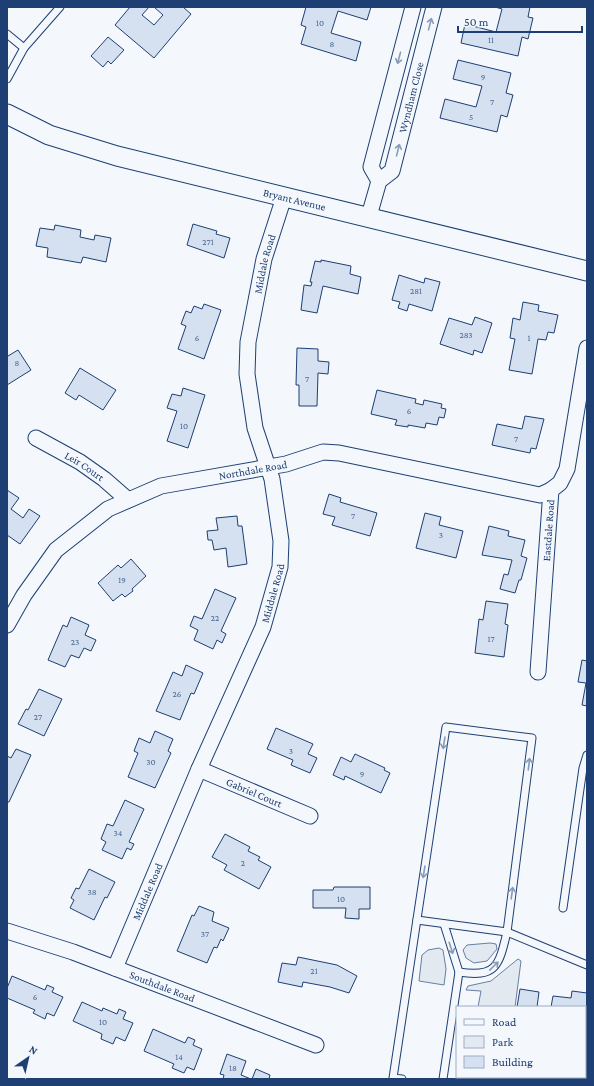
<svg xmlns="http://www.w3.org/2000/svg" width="594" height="1086" font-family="'Crimson Pro',serif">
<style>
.green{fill:#e3e9f0;stroke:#687fa3}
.building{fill:#d5e0f0;stroke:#1d3f73}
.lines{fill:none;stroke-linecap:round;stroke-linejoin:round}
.service-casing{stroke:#1d3f73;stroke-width:9}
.minor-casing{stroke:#1d3f73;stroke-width:17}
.tertiary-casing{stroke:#1d3f73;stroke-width:21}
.service{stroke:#f4f7fb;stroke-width:7}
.minor{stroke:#f4f7fb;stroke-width:15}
.tertiary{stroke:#f4f7fb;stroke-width:19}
.oneway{stroke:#889bb7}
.labels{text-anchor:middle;stroke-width:3;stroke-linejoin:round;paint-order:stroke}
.number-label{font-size:9px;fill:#4b6792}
.street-label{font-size:11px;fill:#1d3f73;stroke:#f4f7fb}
</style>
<rect width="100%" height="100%" fill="#f4f7fb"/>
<g class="green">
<polygon points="490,943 496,944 497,949 487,961 474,963 466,958 463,950 467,945"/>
<polygon points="439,948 443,950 446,969 444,985 419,981 422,955 428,950"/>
<polygon points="518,959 521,961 515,1007 478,1007 481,991 466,990 468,986 491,981"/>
</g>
<g class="building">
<polygon points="130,7 149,7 142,15 154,25 163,15 154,7 183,7 191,14 154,58 115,25"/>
<polygon points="306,7 371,7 367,20 338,11 331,33 361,42 356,61 301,44 306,27 301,25"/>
<polygon points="495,7 530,7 528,17 533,18 528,39 522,37 518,56 461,43 465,24 496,32 502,9"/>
<polygon points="108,37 124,50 111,64 108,61 103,67 91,56"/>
<polygon points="458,60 511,73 506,93 513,95 507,117 501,115 497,132 440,118 445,99 476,107 482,86 453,79"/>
<polygon points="193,224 217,231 216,234 230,238 224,258 187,245"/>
<polygon points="55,225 81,230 80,237 94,240 95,235 111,238 106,262 83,257 81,263 47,257 48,248 36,246 40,228 54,230"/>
<polygon points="321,260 351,266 350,274 361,277 358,294 323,286 317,313 301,310 304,285 311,286 312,282 310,282 315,261 321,262"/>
<polygon points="399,275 424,283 425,278 440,282 432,311 409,304 407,311 398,308 400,302 392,300"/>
<polygon points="523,302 539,305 538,311 558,315 554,333 548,332 546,340 538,339 532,374 509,370 515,339 510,338 513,318 520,320"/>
<polygon points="204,304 221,310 204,359 178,349 186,326 181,324 186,311 191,313 194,306 202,309"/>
<polygon points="475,317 492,323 482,353 474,350 473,355 440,344 449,318 472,325"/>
<polygon points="297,348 318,349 318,361 329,362 328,374 318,373 317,406 299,406 299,385 296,385"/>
<polygon points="18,350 31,370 7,385 7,354 8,356"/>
<polygon points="80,368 116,390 103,410 79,395 76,400 65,393"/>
<polygon points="183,388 205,395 188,448 167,441 177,411 167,408 172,394 181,396"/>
<polygon points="377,390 416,399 415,403 423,405 424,400 442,404 441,408 446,409 444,418 439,417 437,425 426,423 425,428 408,425 408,427 395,425 397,420 371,414"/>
<polygon points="525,416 544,419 536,449 531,448 530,453 492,445 497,424 522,429"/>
<polygon points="7,490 19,498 11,509 23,518 29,509 40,516 20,544 7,535"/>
<polygon points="329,494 341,498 340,502 377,513 370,536 332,525 335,517 323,514"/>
<polygon points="425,513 441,517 439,525 463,531 456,558 416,548"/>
<polygon points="237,516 238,526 242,526 247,564 228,567 226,548 214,550 212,540 208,540 207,531 218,530 216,518"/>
<polygon points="489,526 509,531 508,536 525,540 521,556 527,558 521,580 519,580 515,593 500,589 504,574 508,575 512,560 482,555"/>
<polygon points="131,559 146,576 132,589 133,591 125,597 122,594 113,601 98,583 118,565 121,568"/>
<polygon points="215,589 236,598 221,631 226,634 222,643 217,640 213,649 194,640 198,630 190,626 194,616 202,619"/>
<polygon points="486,601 508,604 505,624 508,625 504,657 475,653 479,619 483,620"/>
<polygon points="71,617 89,625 85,635 96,640 91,651 84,648 79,658 71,655 65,667 48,660 63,625 67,627"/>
<polygon points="582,660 587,661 587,706 582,705 586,683 578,682"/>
<polygon points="186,665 203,673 194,694 191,693 180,720 156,711 173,672 182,676"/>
<polygon points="39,689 62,699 44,736 18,724 26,709 28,710"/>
<polygon points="276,728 313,744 308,754 317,758 310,773 291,765 293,760 267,749"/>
<polygon points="155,731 173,739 168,751 171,753 155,788 128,777 138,753 134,751 139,738 150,743"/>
<polygon points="16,749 31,755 9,802 7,802 7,756 11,758"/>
<polygon points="355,754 385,768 384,770 390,773 381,793 345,776 344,780 333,775 341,757 351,762"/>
<polygon points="125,800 144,809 129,842 134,844 131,850 127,848 122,859 102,850 106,842 101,839 107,824 113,826"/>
<polygon points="225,834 250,847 248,851 260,857 258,860 271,867 259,889 224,870 227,865 212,857"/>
<polygon points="89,869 115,882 107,898 105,897 94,920 70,908 74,900 71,898 76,888 79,889"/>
<polygon points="334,887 370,887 370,909 359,909 359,919 345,918 346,908 313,908 313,890 333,890"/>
<polygon points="199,906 214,912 212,921 229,928 223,941 221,939 217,948 214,947 207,963 177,951 192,915 194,916"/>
<polygon points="298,957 337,965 357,976 349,993 330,987 303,982 302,987 278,982 282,963 296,965"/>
<polygon points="12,976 45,990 47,985 54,988 52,992 63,997 54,1016 47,1013 45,1019 33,1013 35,1010 7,998 7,988"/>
<polygon points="520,989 539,992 537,1007 517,1007"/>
<polygon points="572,991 587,993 587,1079 507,1079 507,1077 585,1077 585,1007 551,1007 553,996 571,998"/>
<polygon points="82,1002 102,1011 103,1008 117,1014 119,1009 126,1012 123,1019 133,1023 125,1041 116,1037 113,1044 101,1039 102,1034 73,1021"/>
<polygon points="153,1029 185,1043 188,1037 195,1040 193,1045 202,1049 194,1070 187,1067 184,1073 172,1068 174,1064 144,1051"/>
<polygon points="227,1054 246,1061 241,1075 251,1079 223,1079 224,1075 220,1074"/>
<polygon points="256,1069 270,1075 269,1079 252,1079"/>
</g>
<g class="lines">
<g class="service-casing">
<g id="service">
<polyline points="7,34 24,48 7,79"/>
<polyline points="24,48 60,7"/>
<polyline points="563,908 583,768 587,755"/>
<polyline points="417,920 507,932 587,965"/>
<path d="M402 1079 393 1078 446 727 532 738 507 932C499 965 497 978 459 972"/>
<polyline points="443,1079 459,972 444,924"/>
</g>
</g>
<g class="minor-casing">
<g id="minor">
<polyline points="379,181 371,167 413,7"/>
<path id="s1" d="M369 216 379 181 392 171 434 7"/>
<path id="s2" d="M36 438 80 462 104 479 128 500"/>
<path id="s3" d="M7 625 24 595 56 550 108 509 161 486 286 464 323 452 339 453 540 495 551 490"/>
<path id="s4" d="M538 672 551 490 560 483 567 469 587 348"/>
<path id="s5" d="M199 769 310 816"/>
<path id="s6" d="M7 931 73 952 316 1045"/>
<path id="s7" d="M115 968 199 769 263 627 280 567 281 541 272 479 255 428 247 374 248 342 264 259 284 197"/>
</g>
</g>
<g class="tertiary-casing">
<g id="tertiary">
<path id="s8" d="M7 114 49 135 117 156 587 271"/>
</g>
</g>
<use href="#service" class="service"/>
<use href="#minor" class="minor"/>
<use href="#tertiary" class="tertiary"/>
</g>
<defs><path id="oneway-shaft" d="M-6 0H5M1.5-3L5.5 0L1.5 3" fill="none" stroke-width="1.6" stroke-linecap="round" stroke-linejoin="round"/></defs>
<g class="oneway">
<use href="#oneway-shaft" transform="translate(430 24) rotate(-76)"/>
<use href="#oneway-shaft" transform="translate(399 58) rotate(105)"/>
<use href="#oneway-shaft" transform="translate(398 150) rotate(-76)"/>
<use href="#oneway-shaft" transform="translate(444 743) rotate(99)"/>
<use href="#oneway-shaft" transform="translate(529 764) rotate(-83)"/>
<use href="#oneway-shaft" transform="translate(424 872) rotate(99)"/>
<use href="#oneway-shaft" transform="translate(512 893) rotate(-82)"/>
<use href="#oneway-shaft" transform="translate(451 948) rotate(72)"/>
<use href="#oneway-shaft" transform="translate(494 966) rotate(-44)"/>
</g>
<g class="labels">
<g class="number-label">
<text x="320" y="26">10</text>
<text x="491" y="43">11</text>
<text x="332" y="47">8</text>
<text x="483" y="80">9</text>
<text x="492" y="105">7</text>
<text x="471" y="120">5</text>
<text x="208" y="245">271</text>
<text x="416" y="294">281</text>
<text x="466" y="338">283</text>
<text x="197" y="341">6</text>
<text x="529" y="341">1</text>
<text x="17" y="366">8</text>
<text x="307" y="382">7</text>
<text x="409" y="414">6</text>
<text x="184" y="429">10</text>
<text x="516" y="442">7</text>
<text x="353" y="519">7</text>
<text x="441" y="538">3</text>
<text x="122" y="583">19</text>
<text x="215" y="621">22</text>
<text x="491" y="642">17</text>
<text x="75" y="645">23</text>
<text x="177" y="697">26</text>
<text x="38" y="720">27</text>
<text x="291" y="754">3</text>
<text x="151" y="765">30</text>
<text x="362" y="777">9</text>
<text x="118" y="836">34</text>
<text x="243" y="866">2</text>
<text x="92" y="895">38</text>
<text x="341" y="902">10</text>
<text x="205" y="937">37</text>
<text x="314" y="974">21</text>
<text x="35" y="1000">6</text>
<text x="103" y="1025">10</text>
<text x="179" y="1060">14</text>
<text x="233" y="1071">18</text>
</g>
<g class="street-label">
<text dy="4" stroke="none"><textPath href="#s1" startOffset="129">Wyndham Close</textPath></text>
<text dy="4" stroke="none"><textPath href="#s8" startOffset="301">Bryant Avenue</textPath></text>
<text dy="4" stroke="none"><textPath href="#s7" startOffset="743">Middale Road</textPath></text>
<text dy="4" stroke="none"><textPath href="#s2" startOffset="56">Leir Court</textPath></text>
<text dy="4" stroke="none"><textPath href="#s3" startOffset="307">Northdale Road</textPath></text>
<text dy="4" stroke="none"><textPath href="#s4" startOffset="142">Eastdale Road</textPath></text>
<text dy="4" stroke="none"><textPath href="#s7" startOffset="407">Middale Road</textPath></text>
<text dy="4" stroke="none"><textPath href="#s5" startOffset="60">Gabriel Court</textPath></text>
<text dy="4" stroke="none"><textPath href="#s7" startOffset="83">Middale Road</textPath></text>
<text dy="4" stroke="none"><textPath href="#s6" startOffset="165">Southdale Road</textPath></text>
</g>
</g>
<rect width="594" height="1086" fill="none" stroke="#1d3f73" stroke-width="16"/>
<rect x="456" y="1006" width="130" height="72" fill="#f4f7fb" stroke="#9eadc5"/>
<rect x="464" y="1019" width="20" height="6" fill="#f4f7fb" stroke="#9eadc5"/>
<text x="492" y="1026" font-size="12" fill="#1d3f73">Road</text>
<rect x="464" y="1036" width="20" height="12" fill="#e3e9f0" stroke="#9eadc5"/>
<text x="492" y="1046" font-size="12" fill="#1d3f73">Park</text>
<rect x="464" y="1056" width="20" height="12" fill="#d5e0f0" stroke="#9eadc5"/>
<text x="492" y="1066" font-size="12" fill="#1d3f73">Building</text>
<g transform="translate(28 1058) rotate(34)" stroke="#f4f7fb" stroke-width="3" paint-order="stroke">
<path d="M0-3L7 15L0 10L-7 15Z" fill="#1d3f73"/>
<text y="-6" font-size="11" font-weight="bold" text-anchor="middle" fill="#1d3f73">N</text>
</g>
<path d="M458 26v6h124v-6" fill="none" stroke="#1d3f73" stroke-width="2"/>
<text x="464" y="26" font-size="12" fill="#1d3f73" stroke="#f4f7fb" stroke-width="3" paint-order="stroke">50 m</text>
</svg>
